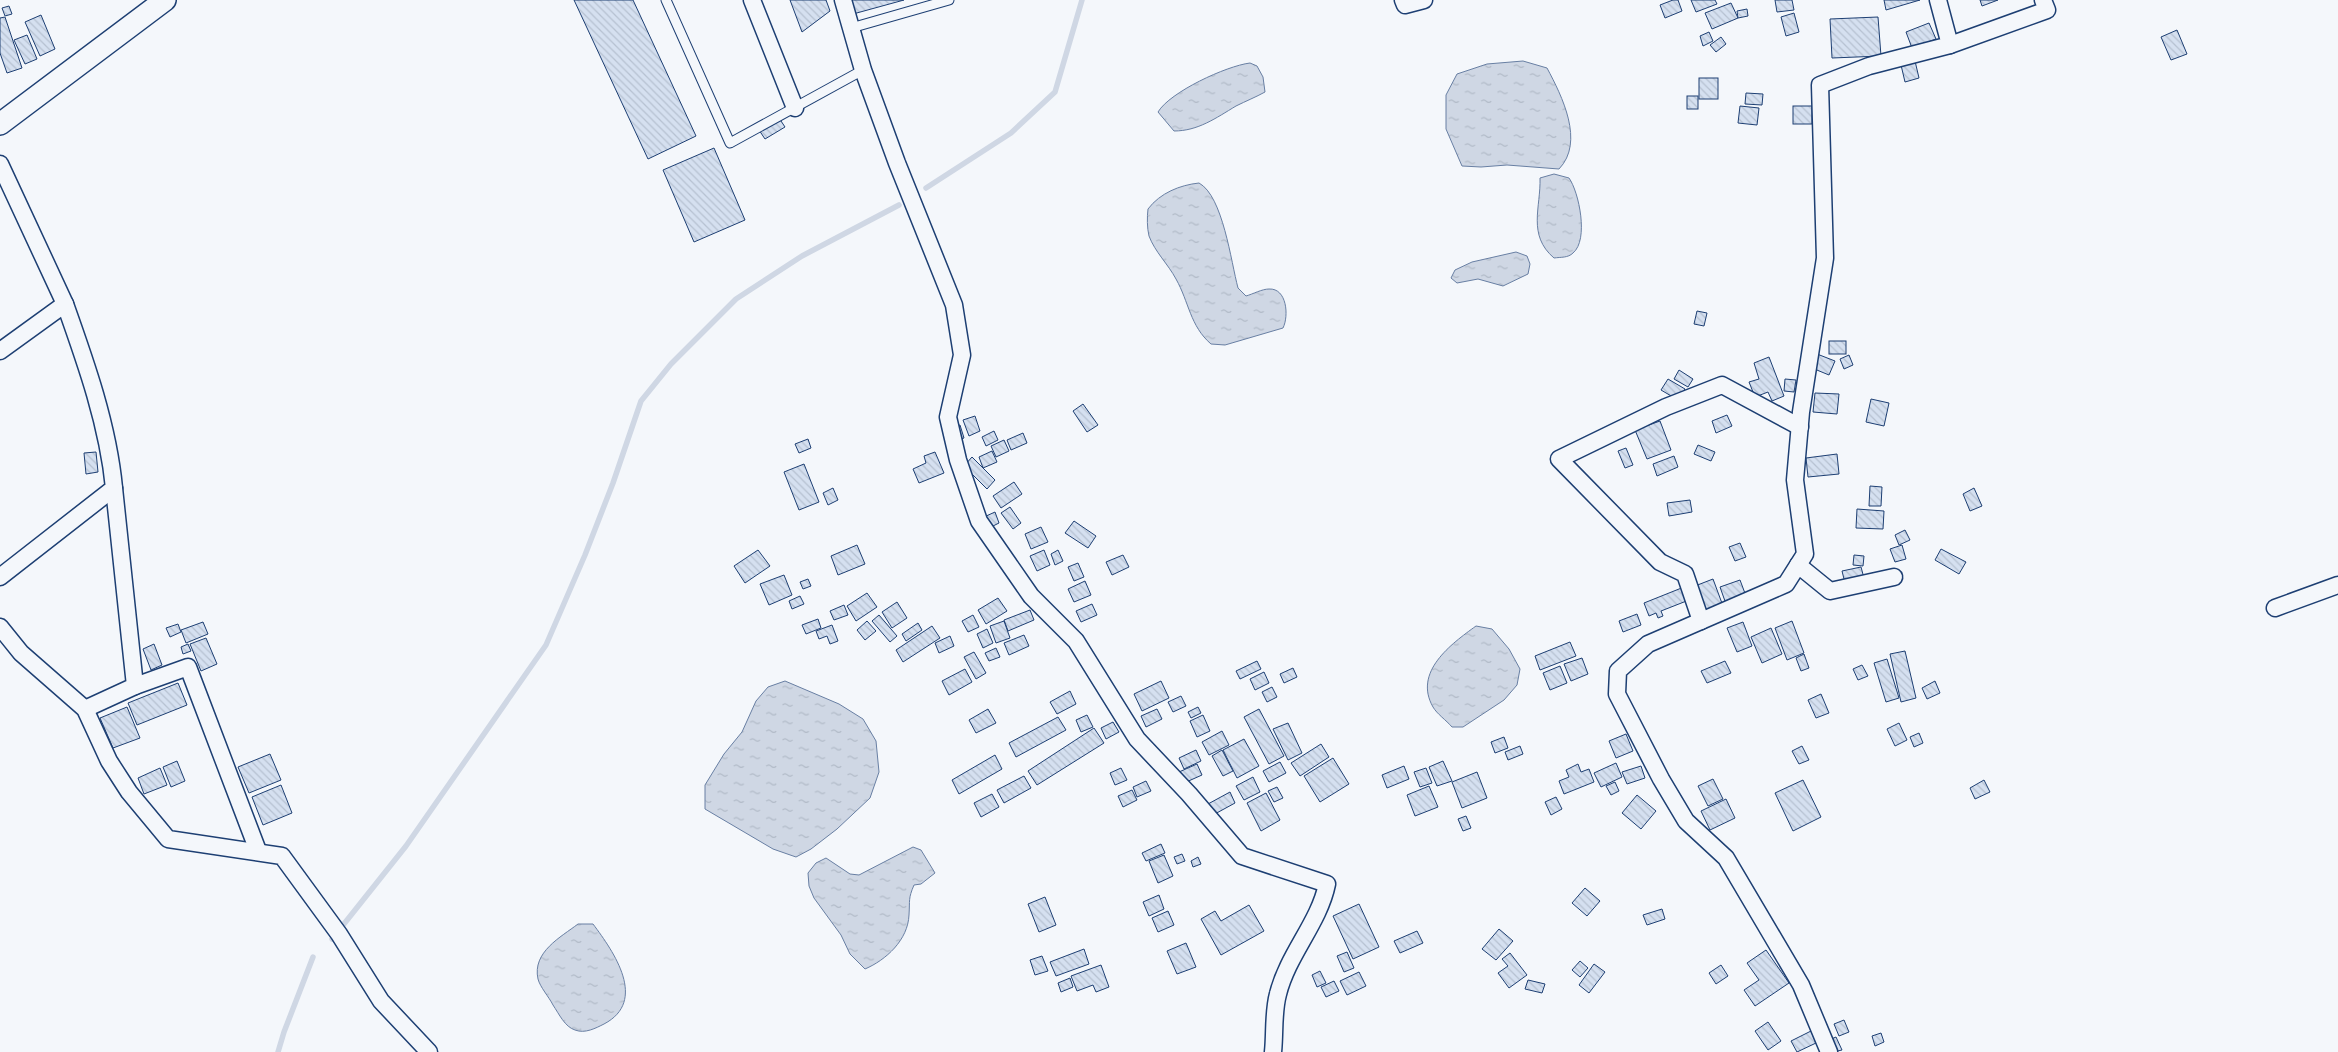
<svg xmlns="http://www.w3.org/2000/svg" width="2338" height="1052" font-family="'Golos Text',sans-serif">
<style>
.water{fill:url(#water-ripples);stroke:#687fa3}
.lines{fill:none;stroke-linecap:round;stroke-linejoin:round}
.stream{stroke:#cfd7e4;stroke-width:5.5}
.building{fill:url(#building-back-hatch);stroke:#1d3f73}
.service-casing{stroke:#1d3f73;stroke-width:11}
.minor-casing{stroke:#1d3f73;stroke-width:19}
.tertiary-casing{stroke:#1d3f73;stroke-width:24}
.service{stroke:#f4f7fb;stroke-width:9}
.minor{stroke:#f4f7fb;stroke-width:16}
.tertiary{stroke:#f4f7fb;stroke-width:21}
</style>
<defs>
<pattern id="water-ripples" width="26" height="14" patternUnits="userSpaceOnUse" patternTransform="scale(1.25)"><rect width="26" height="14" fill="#cfd7e4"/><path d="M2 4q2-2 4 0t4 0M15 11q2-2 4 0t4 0" fill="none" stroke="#b1bac7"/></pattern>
<pattern id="building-back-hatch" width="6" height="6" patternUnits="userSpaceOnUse" patternTransform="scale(1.25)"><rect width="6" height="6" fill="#d5e0f0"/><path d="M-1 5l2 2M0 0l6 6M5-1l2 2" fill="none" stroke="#b6c1d1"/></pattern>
</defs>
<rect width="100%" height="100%" fill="#f4f7fb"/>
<g class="water">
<path d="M1523 61 1547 68C1562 96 1585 142 1559 169L1507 165 1481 167 1462 166 1446 129V95L1457 74 1487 64Z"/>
<path d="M1250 63 1257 66 1263 77 1265 92C1256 97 1246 101 1236 106 1216 118 1198 131 1174 131L1158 112C1170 92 1226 66 1250 63Z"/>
<path d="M1554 174 1569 178C1579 192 1589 240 1573 253 1568 258 1561 257 1554 258 1527 235 1541 207 1540 178Z"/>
<path d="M1199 183C1223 196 1231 262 1238 288L1246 296C1253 294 1262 289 1269 289 1287 288 1289 316 1283 328L1225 345 1211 344C1190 326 1189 302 1176 279 1168 264 1155 252 1149 236 1147 228 1147 217 1148 209 1160 193 1180 185 1199 183Z"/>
<polygon points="1516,252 1527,256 1530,264 1528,274 1503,286 1478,279 1457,283 1451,278 1455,270 1472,262"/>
<path d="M1476 626 1492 629 1509 649 1520 669 1517 685 1504 700 1463 727H1452C1446 720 1437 714 1433 707 1413 672 1451 644 1476 626Z"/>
<polygon points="785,681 839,704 863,719 876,741 879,772 870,798 837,829 811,849 796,857 773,849 705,809 705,785 724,754 742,732 756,701 768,687"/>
<path d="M913 847 921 850 935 873 921 884 914 885C908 899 910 900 909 915 908 940 886 960 865 969L850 954 841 935 814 898 809 886 808 873 816 863 826 858 850 874 859 875Z"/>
<path d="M578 924H593C614 952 648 1001 604 1024 596 1028 585 1034 575 1030 565 1027 559 1014 553 1005 549 997 540 987 538 979 532 952 561 937 578 924Z"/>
</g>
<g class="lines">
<g class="stream">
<polyline points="926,188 1011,133 1055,92 1082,0"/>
<polyline points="332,939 406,846 546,645 585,555 613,483 641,401 671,364 736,299 802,256 899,205"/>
<polyline points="278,1052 284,1032 313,957"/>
</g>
</g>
<g class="building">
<polygon points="574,0 633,0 696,136 648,159"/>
<polygon points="790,0 826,0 830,11 802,32"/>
<polygon points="849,0 904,0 853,14"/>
<polygon points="1673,0 1678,0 1682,11 1665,18 1660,5"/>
<polygon points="1691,0 1715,0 1717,4 1696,12"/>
<polygon points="1775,0 1792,0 1794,10 1777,12"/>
<polygon points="1884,0 1920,0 1886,10"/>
<polygon points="1980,0 1998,0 1982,6"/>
<polygon points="1731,3 1738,18 1712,29 1705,13"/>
<polygon points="9,6 12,14 5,16 2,8"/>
<polygon points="1747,9 1748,16 1738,18 1737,11"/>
<polygon points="1794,13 1799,32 1786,36 1781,17"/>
<polygon points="41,15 55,49 40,56 25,22"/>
<polygon points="5,17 22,68 7,73 0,53 0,18"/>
<polygon points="1878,17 1881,56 1832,58 1830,19"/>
<polygon points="1929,23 1936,39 1912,48 1906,32"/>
<polygon points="2177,30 2187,54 2171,60 2161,37"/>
<polygon points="1709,32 1713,41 1703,46 1700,36"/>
<polygon points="27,35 37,59 25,64 14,40"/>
<polygon points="1721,37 1726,44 1716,52 1710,45"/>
<polygon points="1915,61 1919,78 1905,82 1901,65"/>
<rect x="1699" y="78" width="19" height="21"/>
<polygon points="1746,93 1763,94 1762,105 1745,104"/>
<rect x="1687" y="96" width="11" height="13"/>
<polygon points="1740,106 1759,108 1757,125 1738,123"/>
<rect x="1793" y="106" width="19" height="18"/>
<polygon points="779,118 785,127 765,139 759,130"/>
<polygon points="714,148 745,220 694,242 663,170"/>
<polygon points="1697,311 1707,313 1704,326 1694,324"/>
<rect x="1829" y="341" width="17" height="13"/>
<polygon points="1817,354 1835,361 1829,375 1812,368"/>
<polygon points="1849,355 1853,365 1844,369 1840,359"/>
<polygon points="1769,357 1784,396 1772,401 1768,392 1755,397 1749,382 1759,379 1754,363"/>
<polygon points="1679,370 1693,379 1688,387 1674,379"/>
<polygon points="1668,379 1685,389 1678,400 1661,390"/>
<polygon points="1785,379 1796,380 1794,392 1784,391"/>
<polygon points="1815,393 1839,394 1837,414 1813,412"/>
<polygon points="1871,399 1889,403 1884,426 1866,422"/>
<polygon points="1083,404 1098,425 1087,432 1073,411"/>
<polygon points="1727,415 1732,426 1716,433 1712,421"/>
<polygon points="975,416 980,431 969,436 963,420"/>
<polygon points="1660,421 1671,450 1647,459 1635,430"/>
<polygon points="960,425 964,438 956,441 951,428"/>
<polygon points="994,431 998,440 986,446 982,437"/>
<polygon points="1023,433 1027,443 1011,450 1007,440"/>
<polygon points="808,439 811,448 799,453 795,444"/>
<polygon points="1004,440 1009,451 996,457 991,446"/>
<polygon points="1698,445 1715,452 1711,461 1694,454"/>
<polygon points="1626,448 1633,465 1625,468 1618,451"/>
<polygon points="992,451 997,462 983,468 979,457"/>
<polygon points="96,452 98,472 86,474 84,453"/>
<polygon points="935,452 944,473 919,483 913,469 926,463 924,456"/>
<polygon points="1837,454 1839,474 1808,477 1806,458"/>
<polygon points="1674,456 1678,467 1657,476 1653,464"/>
<polygon points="972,457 995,480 987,489 964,466"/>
<polygon points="804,464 819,502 799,510 784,472"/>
<polygon points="1014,482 1022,494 1001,508 993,496"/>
<polygon points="1870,486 1882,487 1881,506 1869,506"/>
<polygon points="833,488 838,500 828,505 823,493"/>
<polygon points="1974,488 1982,506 1970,511 1963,494"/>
<polygon points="1690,500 1692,512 1669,516 1667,503"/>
<polygon points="1010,507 1021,523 1013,529 1001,513"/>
<polygon points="1857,509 1884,511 1883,529 1856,528"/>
<polygon points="995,512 999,523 989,528 984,517"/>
<polygon points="1074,521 1096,536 1088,548 1065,533"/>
<polygon points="1041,527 1048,542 1031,549 1025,534"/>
<polygon points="1905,530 1910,540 1899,545 1895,535"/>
<polygon points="1740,543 1746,557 1735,561 1729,547"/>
<polygon points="857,545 865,564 838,575 831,556"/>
<polygon points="1902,545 1906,559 1895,562 1890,549"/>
<polygon points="1941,549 1966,562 1959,574 1935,560"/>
<polygon points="758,550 770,566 745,583 734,566"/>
<polygon points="1044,550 1050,565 1037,571 1030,556"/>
<polygon points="1058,550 1063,561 1055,565 1051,554"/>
<polygon points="1123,555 1129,567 1112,575 1106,562"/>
<polygon points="1854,555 1864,556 1863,566 1853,565"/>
<polygon points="1078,563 1084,577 1074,581 1068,567"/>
<polygon points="1861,567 1864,578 1845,583 1842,571"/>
<polygon points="784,575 792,595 769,605 760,584"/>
<polygon points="808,579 811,586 803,589 800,582"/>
<polygon points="1713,579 1723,606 1705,612 1695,586"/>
<polygon points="1740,580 1746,596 1726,604 1720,587"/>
<polygon points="1085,581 1091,595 1074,602 1068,589"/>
<polygon points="1684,587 1689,600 1661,611 1663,616 1658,618 1656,613 1649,616 1644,603"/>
<polygon points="867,593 877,607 856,621 847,606"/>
<polygon points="800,596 804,604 792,609 789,601"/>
<polygon points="998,598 1007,611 986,624 978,610"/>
<polygon points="897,602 907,618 892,628 882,612"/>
<polygon points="1092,604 1097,615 1081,622 1076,611"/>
<polygon points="844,605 848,615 834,620 830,611"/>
<polygon points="1030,610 1034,620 1008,631 1004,620"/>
<polygon points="1637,614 1641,625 1623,632 1619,621"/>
<polygon points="879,615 897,636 890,642 872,621"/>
<polygon points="973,615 979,627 968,632 962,621"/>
<polygon points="818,619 821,628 806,634 802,625"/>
<polygon points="867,621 876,631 865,640 857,630"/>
<polygon points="1004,621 1010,638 996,643 990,626"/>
<polygon points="1792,621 1804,653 1787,660 1775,628"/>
<polygon points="203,622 208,634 186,643 181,630"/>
<polygon points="1743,622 1752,646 1737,652 1727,628"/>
<polygon points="918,623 922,630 906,641 902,634"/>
<polygon points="178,624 181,632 170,637 166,628"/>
<polygon points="832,625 838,641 830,644 827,636 819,639 816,631"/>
<polygon points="932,626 940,638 903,662 896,650"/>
<polygon points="1771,628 1782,654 1762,663 1751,637"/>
<polygon points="987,629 993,643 983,648 977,634"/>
<polygon points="1024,635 1029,646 1009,655 1004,643"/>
<polygon points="950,636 954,646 939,653 935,643"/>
<polygon points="206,638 217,664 201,671 190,644"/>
<polygon points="1570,642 1576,656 1540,670 1535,656"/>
<polygon points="154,644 162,665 151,670 143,649"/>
<polygon points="188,644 191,651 183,654 181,647"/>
<polygon points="996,648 1000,657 989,661 985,653"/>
<polygon points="1905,651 1916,698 1901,702 1890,654"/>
<polygon points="974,652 986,673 976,679 964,657"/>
<polygon points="1804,654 1809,668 1801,671 1796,658"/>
<polygon points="1582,658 1588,674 1571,681 1564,664"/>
<polygon points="1887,659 1899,698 1886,702 1874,663"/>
<polygon points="1257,661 1261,669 1240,679 1236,671"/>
<polygon points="1725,661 1731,673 1707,683 1701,671"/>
<polygon points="1862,665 1868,676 1858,680 1853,669"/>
<polygon points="1560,666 1567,683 1550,690 1543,673"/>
<polygon points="1293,668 1297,677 1284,683 1280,674"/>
<polygon points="965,669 972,682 949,695 942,681"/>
<polygon points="1264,672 1269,683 1255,690 1250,679"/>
<polygon points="1161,681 1169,698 1142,711 1134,694"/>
<polygon points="1935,681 1940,693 1927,699 1922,688"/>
<polygon points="178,683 187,705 137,725 128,703"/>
<polygon points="1272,687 1277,697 1267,702 1262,692"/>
<polygon points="1070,691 1076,704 1057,714 1050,702"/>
<polygon points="1821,694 1829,713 1816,718 1808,700"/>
<polygon points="1181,696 1186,706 1173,712 1168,702"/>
<polygon points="127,707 140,738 113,748 100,718"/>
<polygon points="1198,707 1201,713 1191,718 1188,712"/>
<polygon points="988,709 996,723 976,733 969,720"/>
<polygon points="1157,709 1162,719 1146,727 1141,716"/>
<polygon points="1259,709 1284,756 1269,764 1244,717"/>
<polygon points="1087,715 1093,727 1081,732 1076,720"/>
<polygon points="1203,715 1210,731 1197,737 1190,721"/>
<polygon points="1058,717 1066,730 1016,757 1009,743"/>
<polygon points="1113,722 1119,732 1106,739 1101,728"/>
<polygon points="1288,723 1302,753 1288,760 1273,729"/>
<polygon points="1899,723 1907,740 1895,746 1887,729"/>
<polygon points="1094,728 1104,743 1037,785 1028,771"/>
<polygon points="1222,731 1229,745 1209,755 1202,742"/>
<polygon points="1919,733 1923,743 1914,747 1910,737"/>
<polygon points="1626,734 1633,751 1616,758 1609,741"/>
<polygon points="1504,737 1508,748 1495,753 1491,742"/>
<polygon points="1244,739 1259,766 1237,778 1223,750"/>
<polygon points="1321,744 1329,757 1300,776 1291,763"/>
<polygon points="1520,746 1523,754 1508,760 1505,752"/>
<polygon points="1802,746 1809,760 1799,764 1792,751"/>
<polygon points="1196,750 1201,761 1184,769 1179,758"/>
<polygon points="1222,750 1233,771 1223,776 1212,756"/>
<polygon points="270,754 281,780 249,793 238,767"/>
<polygon points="995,755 1002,769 959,794 952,780"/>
<polygon points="1333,758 1349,784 1320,802 1304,776"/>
<polygon points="177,761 185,781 171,787 163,767"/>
<polygon points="1443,761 1452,781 1437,786 1429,767"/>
<polygon points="1280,762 1286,773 1269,782 1263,771"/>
<polygon points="1616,763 1622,777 1601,787 1594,773"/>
<polygon points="1197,764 1202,775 1184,783 1179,772"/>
<polygon points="1578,764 1581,772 1589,769 1594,782 1564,794 1559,781 1569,777 1566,770"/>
<polygon points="1404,766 1409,779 1387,788 1382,775"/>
<polygon points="1641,766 1645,778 1627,784 1622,772"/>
<polygon points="160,768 167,785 144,794 138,778"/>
<polygon points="1121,768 1127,780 1115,785 1110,773"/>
<polygon points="1426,768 1432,783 1420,787 1414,772"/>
<polygon points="1477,772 1487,798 1462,808 1452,782"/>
<polygon points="1024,776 1031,788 1004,803 997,790"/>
<polygon points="1253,777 1260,792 1244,800 1236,786"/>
<polygon points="1713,779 1723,799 1708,806 1698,786"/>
<polygon points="1803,780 1821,817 1793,831 1775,793"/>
<polygon points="1984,780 1990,792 1975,799 1970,788"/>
<polygon points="1146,781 1151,791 1137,797 1133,787"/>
<polygon points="1615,782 1619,791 1611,795 1606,786"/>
<polygon points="281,785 292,813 263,825 252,797"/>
<polygon points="1429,786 1438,807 1415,816 1407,795"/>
<polygon points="1277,787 1283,798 1274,802 1268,791"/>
<polygon points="1132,790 1137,800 1123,807 1118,796"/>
<polygon points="1230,792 1235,803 1213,815 1208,804"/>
<polygon points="1266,793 1280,820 1261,831 1247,803"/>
<polygon points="992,794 999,807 981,817 974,803"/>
<polygon points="1637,795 1656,811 1641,829 1622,813"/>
<polygon points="1556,797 1562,809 1551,815 1545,802"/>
<polygon points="1726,799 1735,818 1710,830 1701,811"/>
<polygon points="1466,816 1471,828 1463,831 1458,819"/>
<polygon points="1161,844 1165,853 1146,861 1142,853"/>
<polygon points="1182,854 1185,861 1177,864 1174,857"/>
<polygon points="1164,855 1173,876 1158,883 1149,861"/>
<polygon points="1198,857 1201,864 1193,867 1191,861"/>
<polygon points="1585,888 1600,901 1587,916 1572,903"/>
<polygon points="1159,895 1164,909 1149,916 1143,902"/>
<polygon points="1045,897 1056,925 1039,932 1028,904"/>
<polygon points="1359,904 1379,947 1353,959 1333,916"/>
<polygon points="1249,905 1264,931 1221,955 1201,919 1215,911 1221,921"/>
<polygon points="1662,909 1665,919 1647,925 1643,915"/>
<polygon points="1168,911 1174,925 1158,932 1152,918"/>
<polygon points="1499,929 1513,941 1496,960 1482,949"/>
<polygon points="1417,931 1423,943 1400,953 1394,941"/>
<polygon points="1186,943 1196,967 1177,974 1167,951"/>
<polygon points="1084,949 1089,964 1056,976 1050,962"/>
<polygon points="1766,950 1789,983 1755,1006 1744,990 1759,980 1747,963"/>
<polygon points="1347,952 1354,968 1344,972 1337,956"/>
<polygon points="1510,953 1527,975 1509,988 1498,973 1508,966 1502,959"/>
<polygon points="1042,956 1048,971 1035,975 1030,960"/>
<polygon points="1580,961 1588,968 1580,977 1572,970"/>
<polygon points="1594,964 1605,972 1589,993 1579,985"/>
<polygon points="1101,965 1109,987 1096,992 1093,985 1077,991 1071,976"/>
<polygon points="1721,965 1728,976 1716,984 1709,973"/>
<polygon points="1320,971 1326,983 1317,987 1312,975"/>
<polygon points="1359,972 1366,986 1347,995 1340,981"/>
<polygon points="1070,978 1073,987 1061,992 1058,983"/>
<polygon points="1528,980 1545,984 1542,993 1525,989"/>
<polygon points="1334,981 1339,991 1326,997 1321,987"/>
<polygon points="1844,1020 1849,1032 1839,1036 1834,1024"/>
<polygon points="1768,1022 1781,1041 1768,1050 1755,1031"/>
<polygon points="1811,1031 1816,1043 1797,1052 1791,1041"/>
<polygon points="1881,1033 1884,1042 1875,1046 1872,1036"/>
<polygon points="1836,1037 1842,1050 1833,1052 1829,1040"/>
</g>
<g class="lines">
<g class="service-casing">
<g id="service">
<polyline points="666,0 730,143 863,70"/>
<polyline points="851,28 949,0"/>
</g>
</g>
<g class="minor-casing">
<g id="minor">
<polyline points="752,0 795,108"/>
<path d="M843 0 863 70 897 163 954 305 962 355 948 417 958 460 979 521 1031 596 1076 641 1137 739 1189 794 1242 856 1327 884C1319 923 1288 954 1278 994 1273 1012 1275 1033 1273 1052"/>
<polyline points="1403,0 1405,5 1424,0"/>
<polyline points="1950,45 2047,10 2043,0"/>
<polyline points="0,164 65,304 0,351"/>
<polyline points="1798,565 1830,591 1894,577"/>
<path d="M0 577 114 488C108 425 86 363 65 304"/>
<polyline points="2275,608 2338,585"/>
<polyline points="1701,621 1685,574 1660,562 1559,459 1666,407 1722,385 1800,427"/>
<polyline points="0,627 21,653 85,709 109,761 129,792 168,839 282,856 339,934 381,1001 429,1052"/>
<polyline points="135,686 188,667 258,851"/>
<polyline points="85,709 135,686 114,488"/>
<polyline points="1829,1052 1801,985 1726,858 1686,821 1661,779 1617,694 1618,671 1648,644 1786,584 1805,554 1795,480 1801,412 1825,258 1820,85 1869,66 1950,45 1938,0"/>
</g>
</g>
<g class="tertiary-casing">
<polyline id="tertiary" points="0,124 165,0"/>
</g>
<use href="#service" class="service"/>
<use href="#minor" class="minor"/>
<use href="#tertiary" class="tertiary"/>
</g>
</svg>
